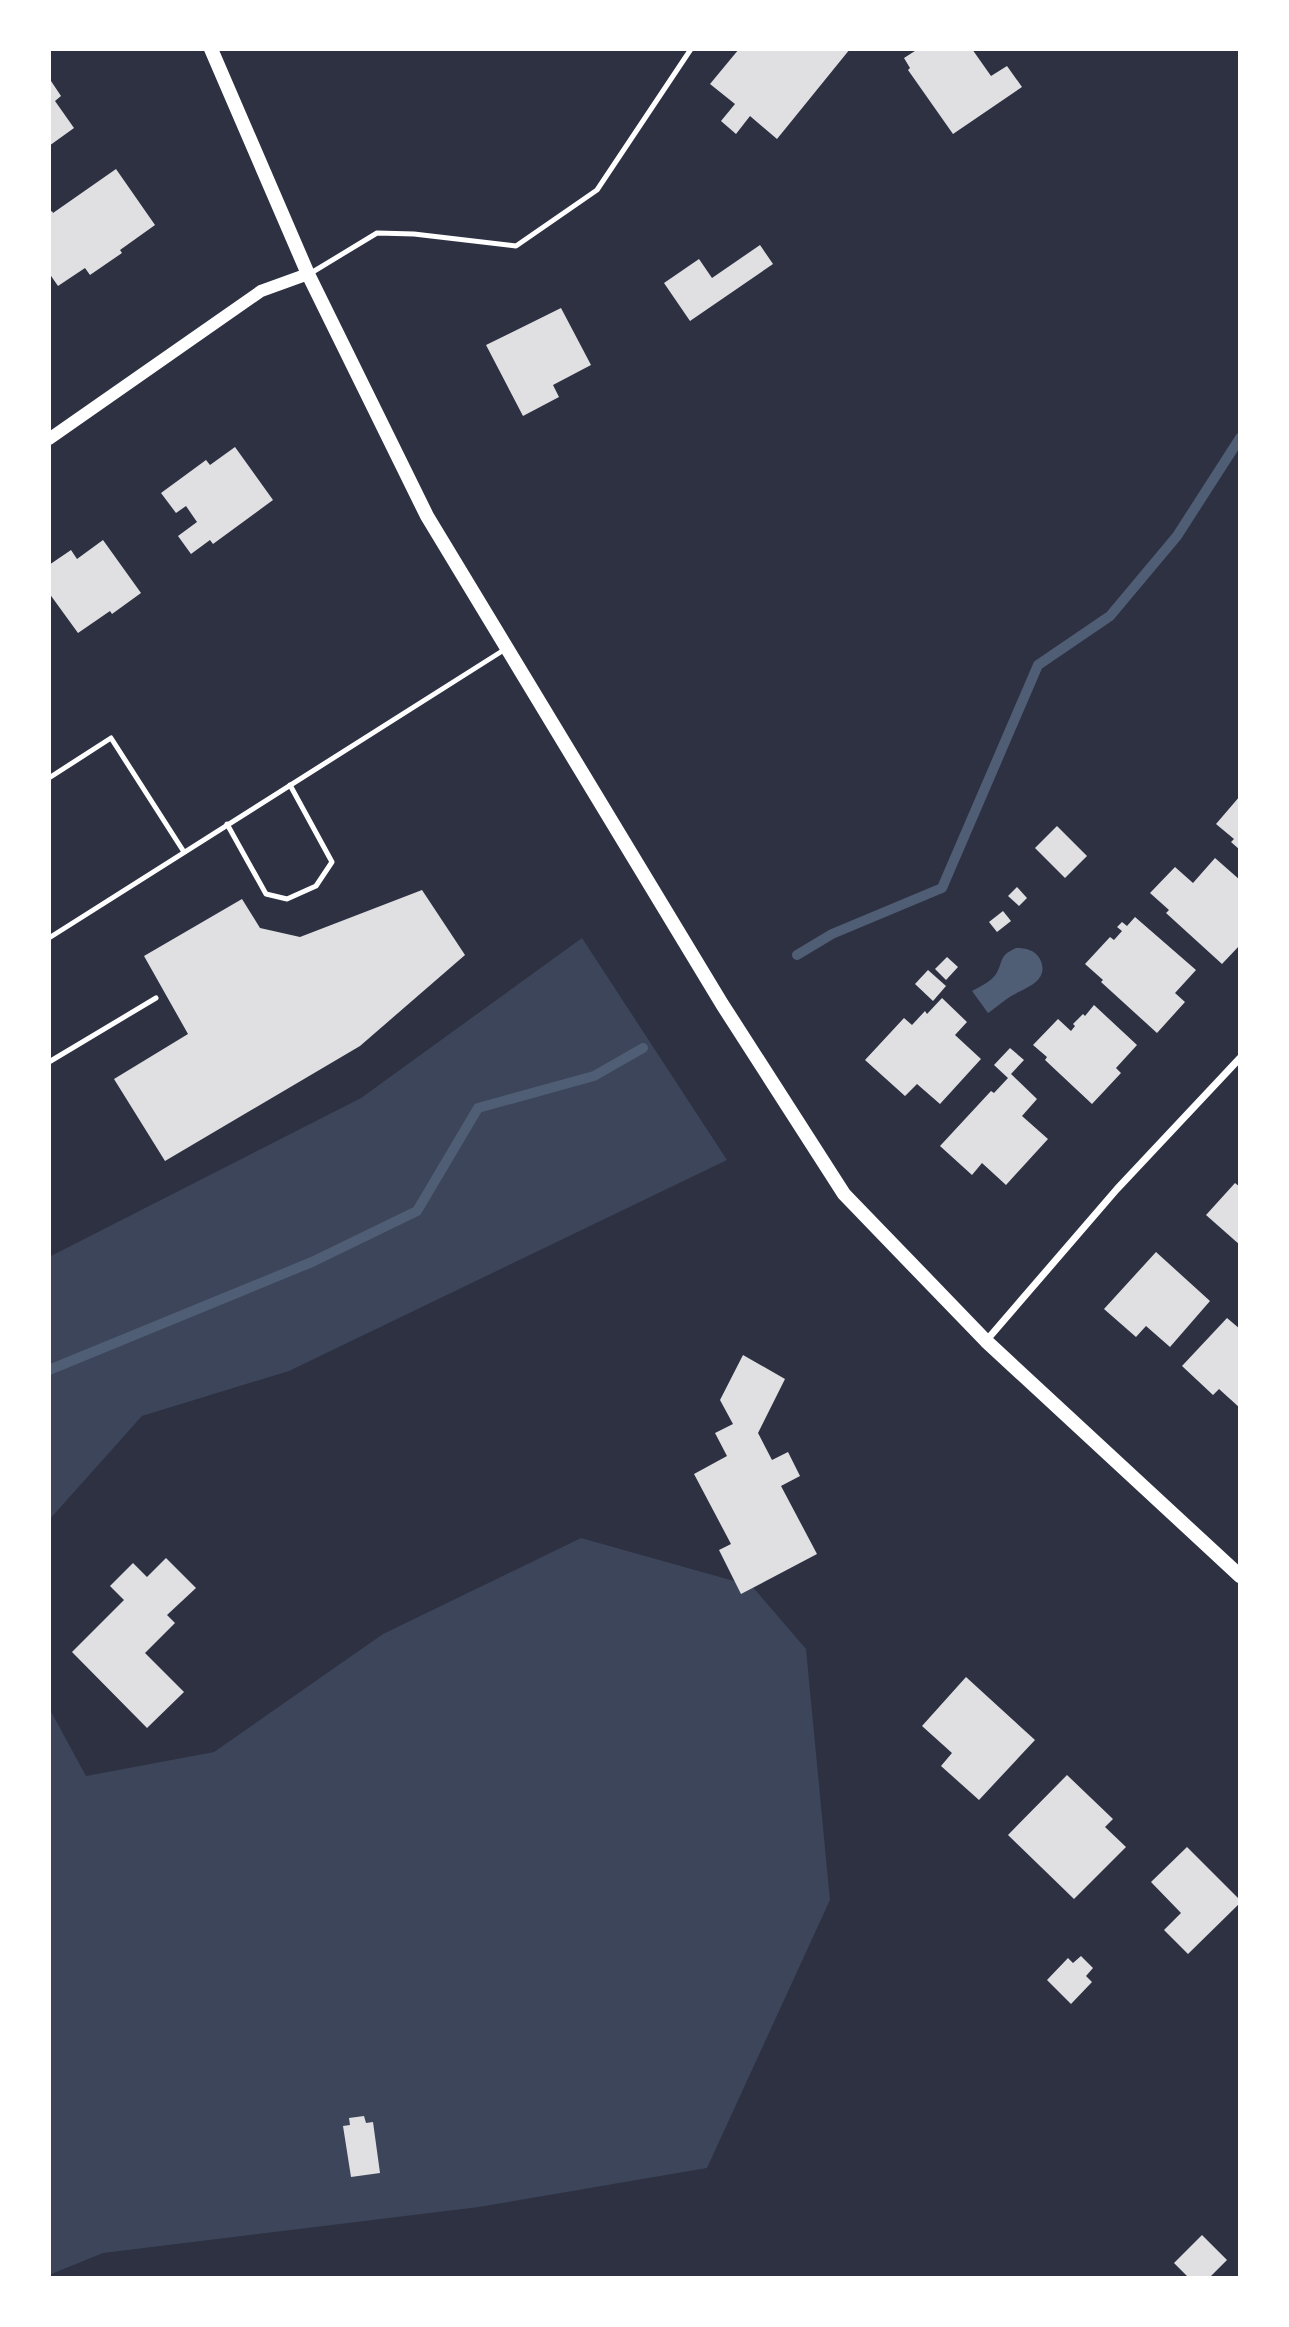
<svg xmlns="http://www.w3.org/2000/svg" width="1289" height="2327" font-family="Spectral,serif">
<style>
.green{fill:#3c4559}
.water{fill:#4f5d75}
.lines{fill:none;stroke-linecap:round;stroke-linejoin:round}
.stream{stroke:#4f5d75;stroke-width:10}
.building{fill:#e0e0e3}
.service{stroke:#fff;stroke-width:5}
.minor{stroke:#fff;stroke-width:7}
.tertiary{stroke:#fff;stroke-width:12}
.secondary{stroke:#fff;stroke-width:14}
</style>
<rect width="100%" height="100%" fill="#2d3142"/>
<g class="green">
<polygon points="582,938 727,1160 289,1371 142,1416 49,1520 49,1257 361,1098"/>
<polygon points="581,1538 752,1586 806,1649 830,1900 707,2168 479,2207 103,2253 49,2275 49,1708 86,1776 214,1752 383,1634"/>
</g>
<path class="water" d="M1016 948C1026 948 1035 950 1040 959 1050 980 1028 987 1015 994 1005 999 997 1007 988 1013L972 991C979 987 992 981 996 974 1004 961 998 956 1016 948Z"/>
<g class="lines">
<g class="stream">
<polyline points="797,955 832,934 942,888 1038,665 1110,616 1177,536 1240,438"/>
<polyline points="49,1370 312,1262 417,1211 478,1108 594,1076 643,1048"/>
</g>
</g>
<g class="building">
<polygon points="739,49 850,49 777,139 750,116 736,134 721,121 735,104 710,84"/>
<polygon points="918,49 972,49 991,76 1007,66 1022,87 953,134 908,70 910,68 904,58"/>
<polygon points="49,78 61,96 55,101 74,128 49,146"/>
<polygon points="116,169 155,225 120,250 122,253 90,275 85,268 58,286 49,273 49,213 52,211 53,213"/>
<polygon points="760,245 773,264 690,321 664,283 699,259 712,278"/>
<polygon points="561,308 591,365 553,385 559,397 523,416 486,345"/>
<polygon points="235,447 273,500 213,544 210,540 191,554 178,536 197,522 186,506 176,513 161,493 206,460 210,465"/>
<polygon points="103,540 141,593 112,614 110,611 78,633 49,593 49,565 71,550 77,559"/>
<polygon points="1240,796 1240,850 1231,842 1234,839 1216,824"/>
<polygon points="1057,826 1087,856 1065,878 1035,848"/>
<polygon points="1215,858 1240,880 1240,945 1222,964 1166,913 1169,910 1150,893 1175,867 1193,883"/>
<polygon points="1017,887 1027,898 1019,906 1008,896"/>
<polygon points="422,890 465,955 360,1046 165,1161 114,1079 188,1034 144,956 242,899 260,928 300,937"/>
<polygon points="1003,911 1011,921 997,932 989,922"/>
<polygon points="1135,917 1196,970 1175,993 1185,1002 1157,1033 1101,982 1103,980 1085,964 1110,937 1114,940 1122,931 1117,927 1122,922 1127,926"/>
<polygon points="947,957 958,967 946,980 935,969"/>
<polygon points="928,970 946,986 933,1001 915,984"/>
<polygon points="942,998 967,1022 955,1035 981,1059 940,1104 917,1084 905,1096 865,1060 904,1018 912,1025 925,1011 927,1014"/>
<polygon points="1094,1005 1137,1045 1116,1068 1121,1073 1092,1104 1045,1060 1047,1057 1033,1045 1058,1019 1071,1031 1075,1026 1073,1024 1083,1014 1085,1016"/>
<polygon points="1010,1048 1024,1060 1011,1074 1037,1099 1022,1116 1048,1139 1006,1185 982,1163 972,1175 940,1146 991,1091 994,1093 1008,1078 994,1065"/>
<polygon points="1235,1183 1240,1187 1240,1245 1206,1215"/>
<polygon points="1156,1252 1210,1301 1170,1347 1146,1326 1136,1337 1104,1309"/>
<polygon points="1227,1318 1240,1329 1240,1408 1219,1389 1213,1395 1182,1366"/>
<polygon points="743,1355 785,1379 758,1433 772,1460 788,1452 800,1476 781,1486 817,1554 741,1594 719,1550 731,1544 694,1474 727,1456 715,1433 733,1424 720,1400"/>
<polygon points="166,1558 196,1588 167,1615 175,1623 145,1653 184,1692 147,1728 72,1652 124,1600 110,1586 133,1563 147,1577"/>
<polygon points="966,1677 1035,1740 979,1800 941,1766 952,1753 922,1726"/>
<polygon points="1067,1775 1113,1819 1105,1827 1126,1847 1074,1899 1008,1835"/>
<polygon points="1187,1847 1240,1900 1240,1903 1188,1954 1164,1930 1181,1913 1151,1882"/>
<polygon points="1081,1956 1093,1968 1086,1976 1092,1982 1071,2004 1047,1980 1068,1958 1073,1963"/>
<polygon points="364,2116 366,2123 373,2122 380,2173 351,2177 343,2126 350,2125 349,2118"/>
<polygon points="1202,2235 1227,2260 1209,2278 1189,2278 1174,2263"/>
</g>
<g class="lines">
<g class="service">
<polyline points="311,273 377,233 414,234 516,246 597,190 691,49"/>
<polyline points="49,778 111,738 184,852"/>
<polyline points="227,824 266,894 287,899 316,886 332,862 290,785"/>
<polyline points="49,938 507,648"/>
<polyline points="49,1062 156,998"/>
</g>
<polyline class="minor" points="986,1341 1117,1189 1240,1058"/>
<polyline class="tertiary" points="49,439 261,291 308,274"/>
<polyline class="secondary" points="211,49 308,274 427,516 722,1004 844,1194 986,1341 1240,1576"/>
</g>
<rect width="1289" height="2327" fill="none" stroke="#ffffff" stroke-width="102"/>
</svg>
